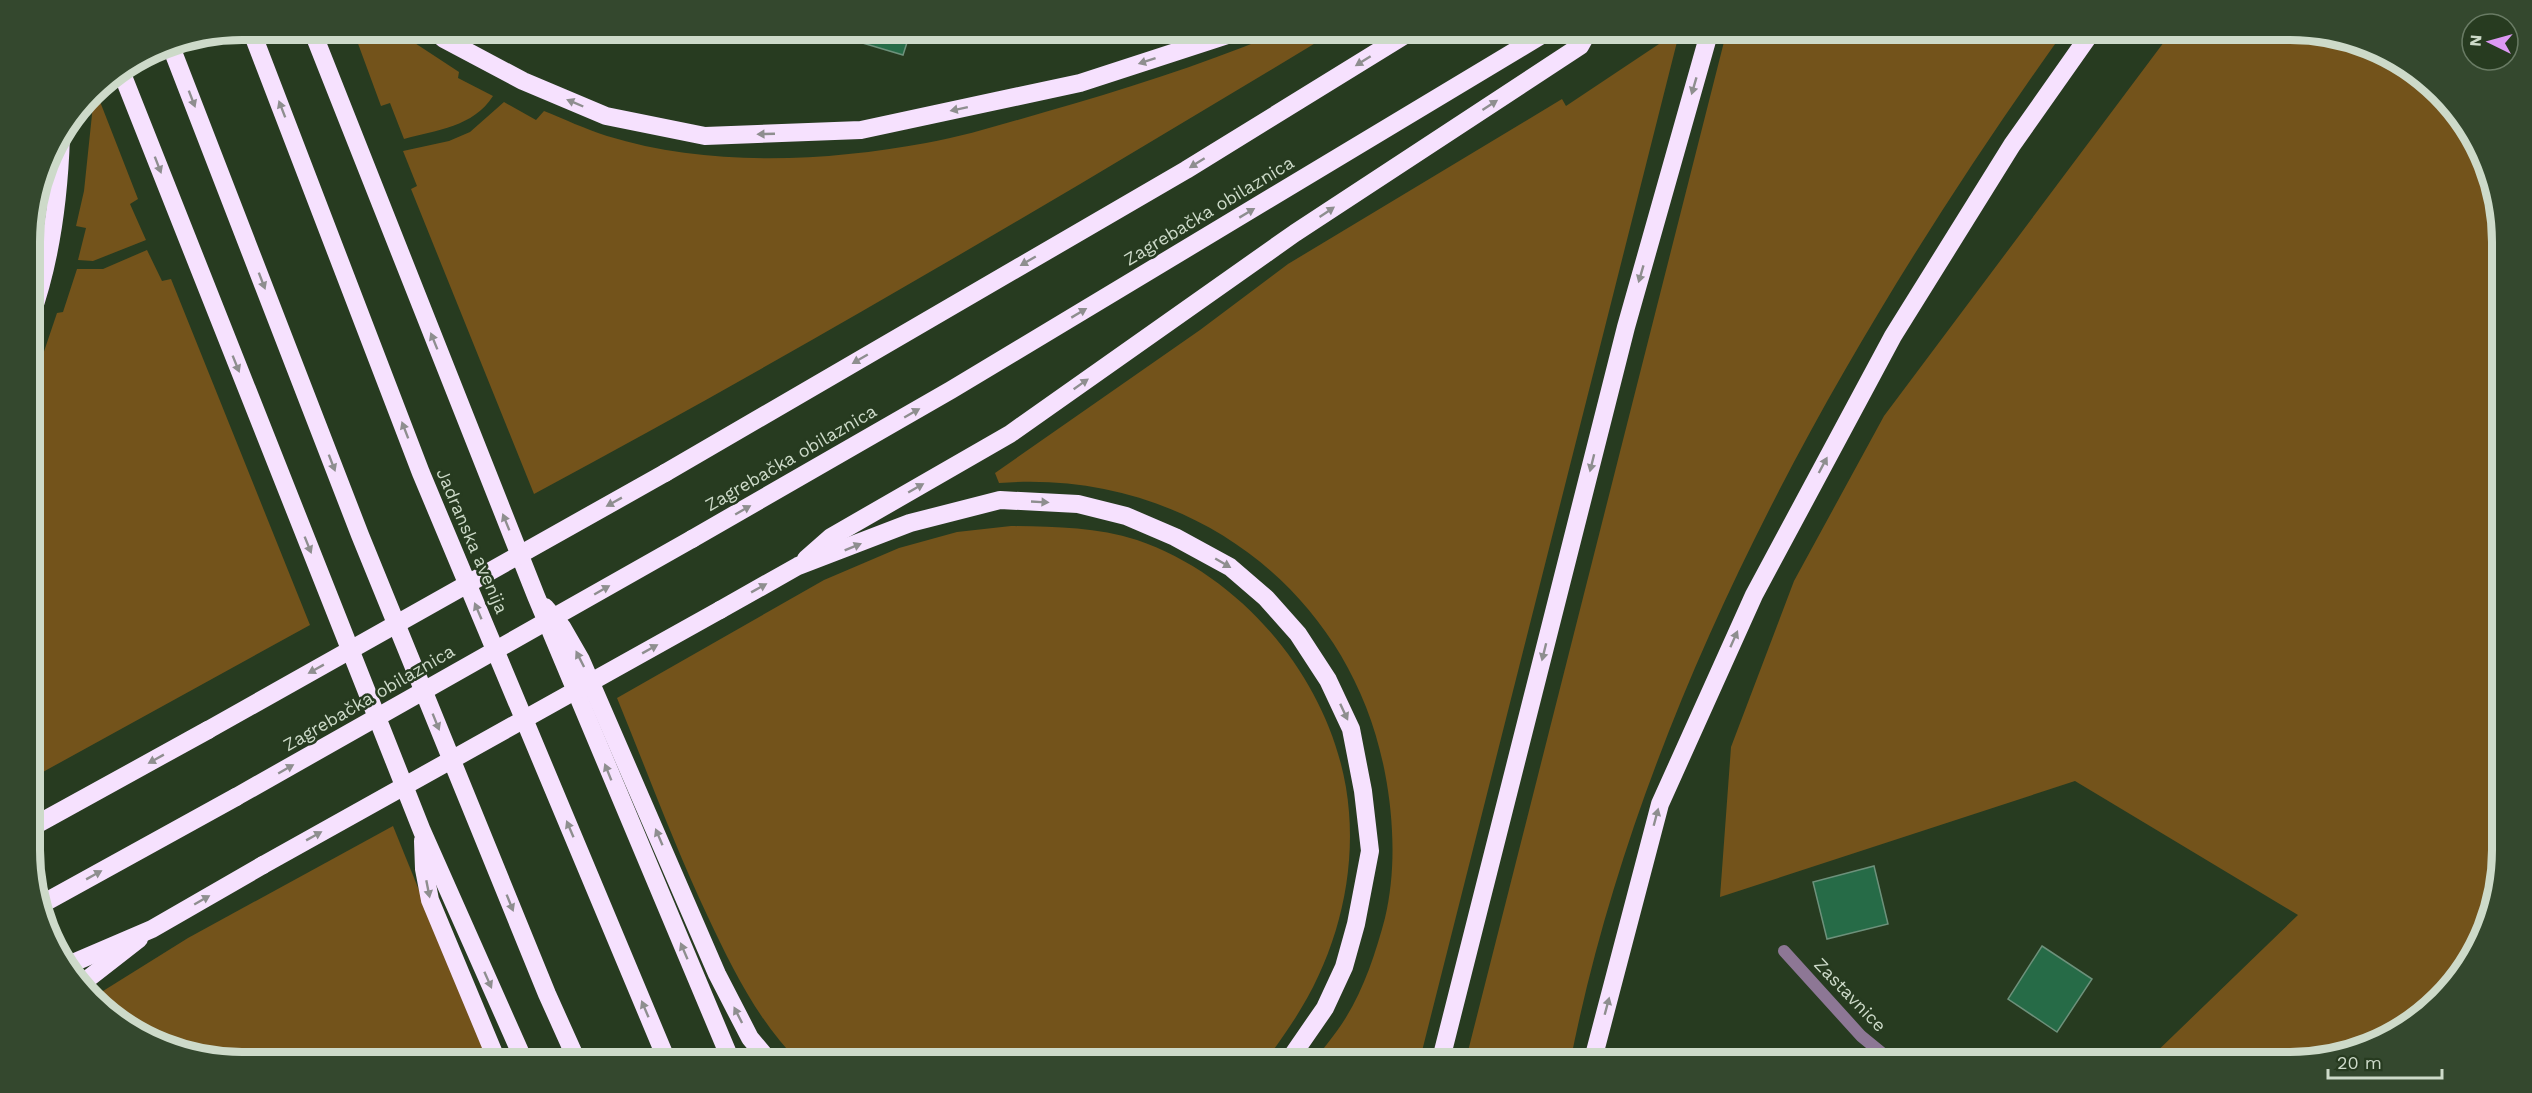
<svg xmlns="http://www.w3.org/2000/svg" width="2532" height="1093" font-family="'Work Sans',sans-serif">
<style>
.green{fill:#73531b}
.building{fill:#266b47;stroke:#6d917b;stroke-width:1.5}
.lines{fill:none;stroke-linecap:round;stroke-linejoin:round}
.minor{stroke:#8d7795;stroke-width:12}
.motorway{stroke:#f6e1fe;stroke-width:18}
.motorway-bridge{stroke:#f6e1fe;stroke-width:18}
.oneway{fill:#8e8e8f}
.labels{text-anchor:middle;stroke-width:5;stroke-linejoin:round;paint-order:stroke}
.street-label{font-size:18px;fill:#cddac9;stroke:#273b20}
.rim{fill:none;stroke:#cddac9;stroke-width:8}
</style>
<rect width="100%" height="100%" fill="#273b20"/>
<g class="green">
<path d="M353 30H395L459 72 458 78 493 96C473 127 437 130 404 139L390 103 381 106Z"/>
<path d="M1285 30H1337C1072 190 806 348 534 494L411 189 417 186 403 151 449 141 470 132 504 102 536 120 544 111C564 119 585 129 607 136 708 167 823 162 926 143 966 136 1006 123 1045 112 1126 89 1207 63 1285 30Z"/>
<path d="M1680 30 1419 1063H1313C1323 1048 1336 1034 1345 1019 1364 989 1376 952 1385 918 1396 872 1394 820 1385 773 1350 588 1185 468 999 483L995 473 1200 330 1288 264 1562 99 1566 106Z"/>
<path d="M1727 30H2065C1847 335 1643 692 1570 1063H1465Z"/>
<polygon points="2173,30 2289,30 2370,46 2458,114 2500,215 2502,850 2486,931 2418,1019 2358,1052 2303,1063 2145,1063 2298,915 2075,781 1720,897 1731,747 1794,581 1884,416"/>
<polygon points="99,99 138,199 130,204 146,240 93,261 78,260 86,228 76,226 84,191 93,105 94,100"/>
<polygon points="147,250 162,281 171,279 310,625 32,778 31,390 57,313 63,312 77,269 103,269"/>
<path d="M1011 526C1054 527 1096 527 1137 540 1249 578 1340 693 1349 812 1355 886 1333 962 1292 1023 1283 1036 1274 1051 1262 1063H800C759 1023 732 968 708 917 674 845 647 771 617 698L824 580 899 548 957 532Z"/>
<polygon points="393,826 489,1063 243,1063 162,1047 95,996 188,938"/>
</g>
<g class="building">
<polygon points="841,30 911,30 903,55 839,36"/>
<polygon points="968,30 998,30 995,39"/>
<polygon points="1874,866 1888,924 1827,939 1813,882"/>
<polygon points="2042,946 2092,979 2057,1032 2008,999"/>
</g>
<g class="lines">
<polyline class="minor" points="1784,951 1861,1036 1894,1063"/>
<g class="motorway">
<polyline points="251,30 421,473 668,1063"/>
<polyline points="312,30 536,596 732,1063"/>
<polyline points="433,30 444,39 523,81 606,116 705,136 861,130 1080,83 1243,30"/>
<polyline points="170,44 360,535 547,994 578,1063"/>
<polyline points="121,71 422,831 525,1063"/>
<path d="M31 316C51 260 59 196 61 137"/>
<polyline points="665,473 1186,170 1413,30"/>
<polyline points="692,539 951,390 1550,30"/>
<polyline points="806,559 831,537 1010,434 1295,233 1580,46 1589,30"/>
<polyline points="545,607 562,627 581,660 717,974 750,1038 771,1063"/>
<polyline points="720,610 798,566 910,523 1000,500 1078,504 1126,516 1175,537 1230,567 1266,598 1298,634 1328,680 1351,729 1363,791 1370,851 1356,924 1344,967 1325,1008 1287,1063"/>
<polyline points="32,827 208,730"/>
<polyline points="423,841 424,869 430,900 498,1063"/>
<polyline points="42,904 236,797"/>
<polyline points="68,965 152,929 263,865"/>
<polyline points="80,985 139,939"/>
<polyline points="1440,1063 1626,327 1710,30"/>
<polyline points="1592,1063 1660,804 1754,595 1893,336 2012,145 2093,30"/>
</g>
<g class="motorway-bridge">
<polyline points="208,730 665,473"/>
<polyline points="236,797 692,539"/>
<polyline points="263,865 720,610"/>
</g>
</g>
<defs><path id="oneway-solid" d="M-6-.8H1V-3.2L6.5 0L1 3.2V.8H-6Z" transform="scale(1.5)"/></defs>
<g class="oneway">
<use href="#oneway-solid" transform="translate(1147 61) rotate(162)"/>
<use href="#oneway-solid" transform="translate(1363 61) rotate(148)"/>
<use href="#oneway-solid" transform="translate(1694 86) rotate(106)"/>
<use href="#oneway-solid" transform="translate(192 99) rotate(69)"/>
<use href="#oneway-solid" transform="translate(575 103) rotate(-157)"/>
<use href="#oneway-solid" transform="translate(1490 105) rotate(-33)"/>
<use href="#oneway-solid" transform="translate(282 109) rotate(-111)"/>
<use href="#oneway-solid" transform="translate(959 109) rotate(168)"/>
<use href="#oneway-solid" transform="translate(766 134) rotate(178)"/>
<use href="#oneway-solid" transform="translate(1197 163) rotate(148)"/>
<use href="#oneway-solid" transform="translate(158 165) rotate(69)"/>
<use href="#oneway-solid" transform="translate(1327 212) rotate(-34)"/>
<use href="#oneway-solid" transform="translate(1247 213) rotate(-31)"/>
<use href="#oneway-solid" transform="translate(1028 261) rotate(150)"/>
<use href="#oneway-solid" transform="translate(1641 274) rotate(106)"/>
<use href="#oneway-solid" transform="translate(262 281) rotate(69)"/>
<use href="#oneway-solid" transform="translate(1079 313) rotate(-31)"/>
<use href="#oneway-solid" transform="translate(434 341) rotate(-112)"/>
<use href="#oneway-solid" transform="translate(860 359) rotate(150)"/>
<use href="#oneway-solid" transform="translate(236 364) rotate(68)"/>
<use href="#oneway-solid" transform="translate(1081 384) rotate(-35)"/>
<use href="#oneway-solid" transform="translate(912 413) rotate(-30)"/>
<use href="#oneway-solid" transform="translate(405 430) rotate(-111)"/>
<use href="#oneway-solid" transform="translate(332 463) rotate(69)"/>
<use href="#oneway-solid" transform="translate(1592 463) rotate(104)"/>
<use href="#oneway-solid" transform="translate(1823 465) rotate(-62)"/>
<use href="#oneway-solid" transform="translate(916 488) rotate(-30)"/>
<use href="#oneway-solid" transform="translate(614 502) rotate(151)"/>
<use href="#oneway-solid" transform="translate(1040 502) rotate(3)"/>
<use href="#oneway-solid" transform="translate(743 510) rotate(-30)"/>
<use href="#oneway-solid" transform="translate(506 522) rotate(-112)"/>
<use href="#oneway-solid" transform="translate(308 545) rotate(68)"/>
<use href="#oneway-solid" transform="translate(853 547) rotate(-22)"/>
<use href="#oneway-solid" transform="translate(1223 563) rotate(30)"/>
<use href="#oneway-solid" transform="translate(759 588) rotate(-29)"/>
<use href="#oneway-solid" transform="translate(602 590) rotate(-30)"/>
<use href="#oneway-solid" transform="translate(478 611) rotate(-113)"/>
<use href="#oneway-solid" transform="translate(1734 639) rotate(-66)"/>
<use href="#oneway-solid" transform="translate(650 649) rotate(-29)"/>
<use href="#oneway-solid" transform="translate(1544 652) rotate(104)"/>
<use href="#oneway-solid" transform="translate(580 659) rotate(-117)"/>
<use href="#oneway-solid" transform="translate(316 669) rotate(151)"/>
<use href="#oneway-solid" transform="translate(1344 712) rotate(65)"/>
<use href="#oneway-solid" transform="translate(436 722) rotate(68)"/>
<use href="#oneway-solid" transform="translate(156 759) rotate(151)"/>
<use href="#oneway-solid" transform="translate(286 769) rotate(-30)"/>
<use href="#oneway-solid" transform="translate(608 772) rotate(-112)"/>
<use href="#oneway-solid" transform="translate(1656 817) rotate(-75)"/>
<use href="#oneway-solid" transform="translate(570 829) rotate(-113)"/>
<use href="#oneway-solid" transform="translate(314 836) rotate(-29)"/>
<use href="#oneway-solid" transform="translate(659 837) rotate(-113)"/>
<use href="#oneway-solid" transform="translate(94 875) rotate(-29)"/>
<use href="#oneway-solid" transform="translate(428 889) rotate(79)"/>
<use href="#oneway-solid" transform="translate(202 900) rotate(-30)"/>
<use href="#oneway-solid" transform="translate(510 903) rotate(68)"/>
<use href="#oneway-solid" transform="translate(684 951) rotate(-113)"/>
<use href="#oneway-solid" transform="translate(488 980) rotate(66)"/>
<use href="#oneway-solid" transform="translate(1607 1006) rotate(-75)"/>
<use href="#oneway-solid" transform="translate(645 1009) rotate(-113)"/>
<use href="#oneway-solid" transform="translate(738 1015) rotate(-117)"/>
</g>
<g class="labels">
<g class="street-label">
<text transform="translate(1209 211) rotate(-31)" y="6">Zagrebačka obilaznica</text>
<text transform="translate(791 458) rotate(-30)" y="6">Zagrebačka obilaznica</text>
<text transform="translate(472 541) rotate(67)" y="6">Jadranska avenija</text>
<text transform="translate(369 698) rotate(-30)" y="6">Zagrebačka obilaznica</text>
<text transform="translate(1850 995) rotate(46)" y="6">Zastavnice</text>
</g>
</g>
<path d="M0 0H2532V1093H0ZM242 40H2290A202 202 0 0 1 2492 242V850A202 202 0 0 1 2290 1052H242A202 202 0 0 1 40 850V242A202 202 0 0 1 242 40Z" fill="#34482e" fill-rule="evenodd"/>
<path class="rim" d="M242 40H2290A202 202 0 0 1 2492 242V850A202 202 0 0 1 2290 1052H242A202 202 0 0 1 40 850V242A202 202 0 0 1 242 40Z"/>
<g transform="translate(2490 42) rotate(275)"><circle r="28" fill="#273b20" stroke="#697b64" stroke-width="1.5"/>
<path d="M0-4.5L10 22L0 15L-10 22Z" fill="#dd99f4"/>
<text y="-9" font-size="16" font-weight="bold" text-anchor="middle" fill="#cddac9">N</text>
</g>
<path d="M2328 1069v9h114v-9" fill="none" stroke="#cddac9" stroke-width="3"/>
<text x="2337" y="1069" font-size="18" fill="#cddac9" stroke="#273b20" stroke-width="4.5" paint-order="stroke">20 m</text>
</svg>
